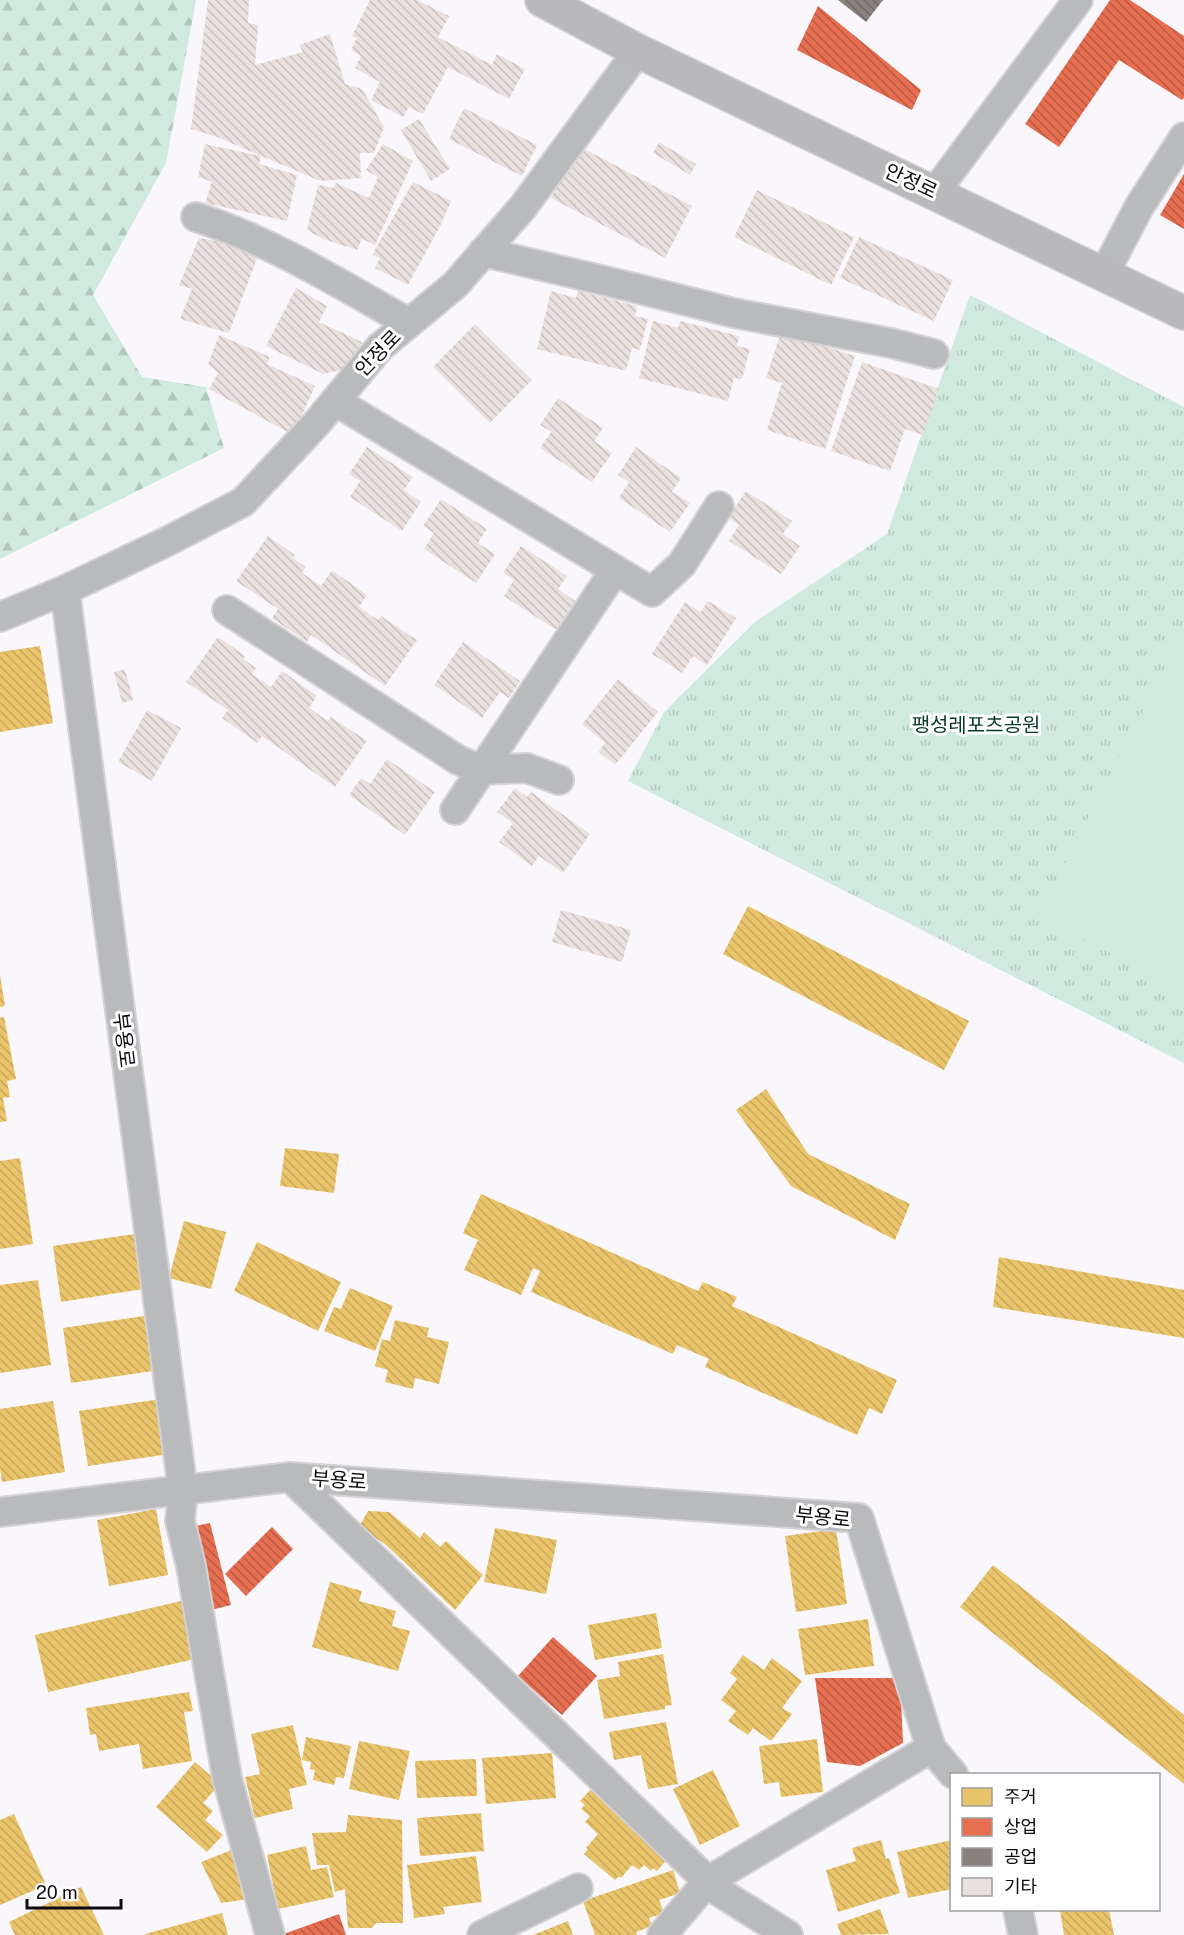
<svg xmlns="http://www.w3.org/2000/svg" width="1184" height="1935" font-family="'Public Sans','Noto Sans KR',sans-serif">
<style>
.grass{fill:url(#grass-tufts)}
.forest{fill:url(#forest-firs)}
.garden{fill:#d0eadf}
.homes{fill:url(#homes-back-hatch)}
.shops{fill:url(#shops-back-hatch)}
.industry{fill:url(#industry-back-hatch)}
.building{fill:url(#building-back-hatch)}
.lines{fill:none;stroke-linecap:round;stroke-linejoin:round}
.minor-casing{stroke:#d4d2d5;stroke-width:32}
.secondary-casing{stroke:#d4d2d5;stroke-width:36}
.minor{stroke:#b9babc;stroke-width:28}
.secondary{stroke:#b9b9bc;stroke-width:33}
.labels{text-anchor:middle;stroke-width:6;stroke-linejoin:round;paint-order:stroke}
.street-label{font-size:20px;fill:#0e0b10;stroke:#fff}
.park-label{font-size:20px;fill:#0a3927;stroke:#fff}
</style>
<defs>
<pattern id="grass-tufts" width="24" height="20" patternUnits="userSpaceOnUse" patternTransform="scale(1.5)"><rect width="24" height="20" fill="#d0eadf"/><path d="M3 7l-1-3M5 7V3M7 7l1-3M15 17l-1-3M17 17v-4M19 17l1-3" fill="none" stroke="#b1c7be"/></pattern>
<pattern id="forest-firs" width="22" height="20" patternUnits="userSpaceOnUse" patternTransform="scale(1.5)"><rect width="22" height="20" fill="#d0eadf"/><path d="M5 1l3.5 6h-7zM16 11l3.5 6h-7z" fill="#b1c7be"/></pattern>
<pattern id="homes-back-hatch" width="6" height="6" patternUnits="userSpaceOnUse" patternTransform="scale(1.5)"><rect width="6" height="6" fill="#e9c46a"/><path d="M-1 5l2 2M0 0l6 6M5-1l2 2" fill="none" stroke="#c7a75b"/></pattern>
<pattern id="shops-back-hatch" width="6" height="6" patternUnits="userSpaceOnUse" patternTransform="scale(1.5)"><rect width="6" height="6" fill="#e76f51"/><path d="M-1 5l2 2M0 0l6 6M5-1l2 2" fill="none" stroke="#ba5942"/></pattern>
<pattern id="industry-back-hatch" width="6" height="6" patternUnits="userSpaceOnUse" patternTransform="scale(1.5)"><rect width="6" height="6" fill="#8a817c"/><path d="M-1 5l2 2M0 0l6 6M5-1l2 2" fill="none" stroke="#6f6864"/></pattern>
<pattern id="building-back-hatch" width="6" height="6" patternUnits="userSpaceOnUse" patternTransform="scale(1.5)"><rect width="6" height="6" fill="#eae1df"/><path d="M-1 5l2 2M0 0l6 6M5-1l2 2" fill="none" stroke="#c8c0be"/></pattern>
</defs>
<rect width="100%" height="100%" fill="#faf7fc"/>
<polygon class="grass" points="970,295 1184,407 1184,1063 628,781 664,712 756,621 887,534"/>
<polygon class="forest" points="0,0 196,0 166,163 93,295 142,377 206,387 224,448 0,559"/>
<polygon class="garden" points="1181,635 1184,636 1184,991 1038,916"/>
<g class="homes">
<polygon points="40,646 53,723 0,732 0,652"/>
<polygon points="748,906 969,1021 944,1070 723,954"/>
<polygon points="0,975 5,1006 0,1007"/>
<polygon points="4,1017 16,1079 7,1081 10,1097 3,1098 7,1121 0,1122 0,1018"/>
<polygon points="766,1089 808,1154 910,1204 895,1240 791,1186 736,1110"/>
<polygon points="285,1148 339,1154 334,1193 280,1186"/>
<polygon points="20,1158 33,1244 0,1249 0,1161"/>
<polygon points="481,1194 698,1291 703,1282 737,1297 732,1306 897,1380 882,1414 869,1408 857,1435 705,1367 709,1359 677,1345 673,1354 531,1292 540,1271 533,1268 521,1295 464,1270 478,1240 463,1233"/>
<polygon points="184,1221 226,1232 211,1289 169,1278"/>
<polygon points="134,1234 143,1289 61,1302 53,1246"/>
<polygon points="257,1242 341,1282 318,1331 234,1291"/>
<polygon points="999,1257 1184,1290 1184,1338 993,1307"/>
<polygon points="38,1280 51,1365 0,1373 0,1285"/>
<polygon points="350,1288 393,1306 375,1351 324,1331 334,1307 341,1309"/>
<polygon points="144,1316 153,1371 71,1383 63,1328"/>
<polygon points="395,1320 429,1328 427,1337 449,1342 439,1384 415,1378 413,1389 385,1382 388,1370 375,1366 382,1339 390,1341"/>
<polygon points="161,1399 169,1454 88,1466 79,1411"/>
<polygon points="53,1401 65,1472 2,1482 0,1468 0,1409"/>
<polygon points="156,1509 168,1575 109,1586 97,1520"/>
<polygon points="368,1511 389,1512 420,1538 424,1532 440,1547 446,1541 483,1575 455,1610 385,1544 359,1527"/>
<polygon points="495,1528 557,1540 546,1594 484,1582"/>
<polygon points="836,1529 847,1604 796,1612 785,1536"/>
<polygon points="993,1565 1184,1715 1184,1784 960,1607"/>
<polygon points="330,1582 362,1591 359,1601 396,1611 392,1626 410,1631 398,1671 312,1647"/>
<polygon points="181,1601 195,1659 48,1692 35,1635"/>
<polygon points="656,1613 662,1648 595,1660 588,1625"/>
<polygon points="868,1619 874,1666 805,1675 798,1629"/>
<polygon points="663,1654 672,1705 665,1706 665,1709 604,1719 597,1680 620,1676 618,1662"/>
<polygon points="743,1655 764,1670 772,1658 802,1681 782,1708 792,1714 771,1741 753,1728 748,1735 728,1721 736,1711 721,1700 737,1679 730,1673"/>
<polygon points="189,1692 193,1711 184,1712 192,1761 143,1769 139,1744 99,1751 96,1734 90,1735 86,1708"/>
<polygon points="666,1722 678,1784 648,1789 641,1755 614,1760 609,1732"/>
<polygon points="293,1725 307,1785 289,1789 293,1809 255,1818 245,1777 260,1774 251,1734"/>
<polygon points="306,1737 351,1746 344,1778 336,1777 334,1785 313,1780 315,1770 310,1769 311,1762 302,1760"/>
<polygon points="817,1739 823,1792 781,1797 779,1782 764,1784 759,1746"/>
<polygon points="359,1741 410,1751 399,1800 349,1789"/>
<polygon points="552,1753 556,1798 486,1804 482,1758"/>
<polygon points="476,1759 477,1796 417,1798 415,1761"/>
<polygon points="195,1762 220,1784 203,1803 213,1811 205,1820 223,1835 207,1852 156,1807"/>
<polygon points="713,1770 740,1826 700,1845 673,1789"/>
<polygon points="592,1788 669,1857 657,1871 653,1868 651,1871 644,1865 639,1870 632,1865 621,1878 619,1876 615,1880 584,1854 588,1849 586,1848 598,1834 585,1822 590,1816 581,1809 585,1805 580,1801"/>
<polygon points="481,1813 484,1851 420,1856 417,1818"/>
<polygon points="14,1814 46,1885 0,1905 0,1820"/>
<polygon points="348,1815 402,1820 403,1923 376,1923 372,1928 348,1928 345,1889 335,1892 329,1865 317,1865 312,1833 346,1832"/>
<polygon points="881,1840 886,1859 889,1858 900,1893 838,1912 826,1870 856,1861 852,1848"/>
<polygon points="952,1840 952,1889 908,1898 897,1852"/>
<polygon points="306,1846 311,1870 327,1867 334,1897 278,1909 267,1855"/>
<polygon points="234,1849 255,1898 221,1903 201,1862"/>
<polygon points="476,1856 482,1902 443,1907 445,1914 414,1918 407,1865"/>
<polygon points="673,1870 680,1893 659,1900 664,1913 649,1918 652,1926 636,1932 637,1935 595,1935 583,1901"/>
<polygon points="81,1887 104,1935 15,1935 9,1922"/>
<polygon points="880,1909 889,1934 841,1935 837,1924"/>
<polygon points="1060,1910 1109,1910 1114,1935 1064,1935"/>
<polygon points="222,1913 228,1935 145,1935 145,1934"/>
<polygon points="568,1921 573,1935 533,1935"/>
</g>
<g class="shops">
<polygon points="1110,0 1130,0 1184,36 1184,98 1182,100 1119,60 1059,147 1025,124"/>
<polygon points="818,6 921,90 912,110 797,50"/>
<polygon points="1184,174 1184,229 1160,215"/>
<polygon points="210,1523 231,1605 211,1610 190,1527"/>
<polygon points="272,1527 293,1549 246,1596 225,1574"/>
<polygon points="553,1637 597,1676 562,1715 518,1676"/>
<polygon points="815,1678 900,1678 903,1743 860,1766 827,1762"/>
<polygon points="339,1914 346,1935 281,1935"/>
</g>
<polygon class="industry" points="838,0 883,0 866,22"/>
<g class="building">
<polygon points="208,0 249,0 248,23 258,25 255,65 303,52 299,45 330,34 345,84 362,89 384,127 374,153 360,153 361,178 320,181 217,137 191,129"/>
<polygon points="370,0 417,0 449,16 438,37 492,65 497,54 525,69 509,99 448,67 423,114 409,107 403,117 371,100 380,82 355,68 361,56 351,50 357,38 352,36"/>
<polygon points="464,108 537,145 522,176 449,139"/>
<polygon points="419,119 450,169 431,181 401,130"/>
<polygon points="659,142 696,164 690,175 653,153"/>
<polygon points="205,144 261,156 259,164 297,175 287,221 205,203 212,182 198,177"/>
<polygon points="383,144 413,161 375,245 362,239 357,250 323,239 307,230 318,185 333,188 336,183 369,198 378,177 366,170"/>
<polygon points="579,146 692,206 665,258 551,198"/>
<polygon points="413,182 451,201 440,226 408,285 375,268 380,258 372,255"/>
<polygon points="757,190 854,237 831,285 734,237"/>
<polygon points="219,234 261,248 229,333 180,319 192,289 179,285 199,238 216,241"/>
<polygon points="859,237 953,280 934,321 840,278"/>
<polygon points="296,288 327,306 319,322 362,342 350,368 323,374 266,346"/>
<polygon points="551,291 576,298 578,291 637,306 635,316 648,319 640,350 632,348 626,371 537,349"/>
<polygon points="653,321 678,328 680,321 739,336 737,346 750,349 742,379 734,378 728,401 639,378"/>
<polygon points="475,324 532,380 490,423 433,367"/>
<polygon points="781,332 855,356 825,449 767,430 782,383 766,378"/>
<polygon points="219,335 270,357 267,364 315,386 293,435 209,389 218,373 208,364"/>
<polygon points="862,362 939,389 923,435 905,429 890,471 831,451"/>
<polygon points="558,398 603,428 594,441 612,453 592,482 540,448 551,432 540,425"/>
<polygon points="367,447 413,477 404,490 421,502 402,531 350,497 360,481 349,474"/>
<polygon points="636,447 681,478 672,492 690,503 670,532 619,498 629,482 618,475"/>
<polygon points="746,491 792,521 783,534 800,546 781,574 729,541 739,525 728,518"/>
<polygon points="441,499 487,529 478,543 495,554 476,583 424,549 434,533 423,526"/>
<polygon points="268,536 295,555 293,558 306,567 302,573 321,586 332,570 367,595 359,607 378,620 381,616 417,640 385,686 311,635 307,642 272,618 278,609 236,581"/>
<polygon points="521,546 567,576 558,589 575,601 556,630 504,596 514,580 503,573"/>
<polygon points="708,601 736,618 707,665 693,656 682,673 652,654 685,602 701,612"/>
<polygon points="218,637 245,656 243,659 256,668 252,674 271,687 282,671 317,696 309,708 328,721 331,717 367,741 335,787 262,736 257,743 222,718 228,710 186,682"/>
<polygon points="463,642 520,681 509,698 500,692 482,718 434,685"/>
<polygon points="125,669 133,700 122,703 114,672"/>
<polygon points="618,679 658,712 615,765 599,752 605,743 582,724"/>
<polygon points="147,710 181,728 152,781 118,762"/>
<polygon points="387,759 435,792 405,835 349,795 361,778 370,784"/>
<polygon points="515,788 527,797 531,792 590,834 563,873 539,856 532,866 499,842 513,823 497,812"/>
<polygon points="561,910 631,930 622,962 552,942"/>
</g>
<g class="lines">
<g class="minor-casing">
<g id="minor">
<polyline points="935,192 1078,0"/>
<path d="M196 217C271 241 340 284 409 323"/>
<polyline points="483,252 635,288 734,313 891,343 934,354"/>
<polyline points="1104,274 1139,207 1184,137"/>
<polyline points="335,401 652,592 682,564 719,506"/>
<polyline points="65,590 183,1491 180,1521 191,1566 227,1778 270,1935"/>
<polyline points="227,610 458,760 481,770 527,768 559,780"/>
<polyline points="0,617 65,590 166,542 243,502 316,424 380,347 455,285 523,207 638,51"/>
<polyline points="455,810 615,570"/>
<polyline points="290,1477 718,1891 788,1935"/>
<polyline points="0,1512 290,1477 859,1518 931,1748 708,1881 662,1935"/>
<polyline points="931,1748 953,1774"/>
<polyline points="1018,1910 1023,1935"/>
<polyline points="482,1935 578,1888"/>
</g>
</g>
<g class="secondary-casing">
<polyline id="secondary" points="542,0 638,51 1184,313"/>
</g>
<use href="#minor" class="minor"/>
<use href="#secondary" class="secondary"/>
</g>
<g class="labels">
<g class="street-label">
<text transform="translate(911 181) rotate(25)" y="7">안정로</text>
<text transform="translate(378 353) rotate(-46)" y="7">안정로</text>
<text transform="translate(124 1040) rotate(83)" y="7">부용로</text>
<text transform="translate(339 1480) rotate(4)" y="7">부용로</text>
<text transform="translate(823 1517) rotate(6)" y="7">부용로</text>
</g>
<g class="park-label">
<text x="976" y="732">팽성레포츠공원</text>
</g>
</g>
<rect x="950" y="1773" width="210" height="138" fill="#ffffff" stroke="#9f9d9f" stroke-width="1.5"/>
<rect x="962" y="1788" width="30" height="18" fill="#e9c46a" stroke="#9f9d9f" stroke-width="1.5"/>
<text x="1004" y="1803" font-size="18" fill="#0e0b10">주거</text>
<rect x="962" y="1818" width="30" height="18" fill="#e76f51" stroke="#9f9d9f" stroke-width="1.5"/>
<text x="1004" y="1833" font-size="18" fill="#0e0b10">상업</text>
<rect x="962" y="1848" width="30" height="18" fill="#8a817c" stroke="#9f9d9f" stroke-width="1.5"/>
<text x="1004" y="1863" font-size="18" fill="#0e0b10">공업</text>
<rect x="962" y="1878" width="30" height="18" fill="#eae1df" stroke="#9f9d9f" stroke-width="1.5"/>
<text x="1004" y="1893" font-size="18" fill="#0e0b10">기타</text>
<path d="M27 1899v9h94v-9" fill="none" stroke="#0e0b10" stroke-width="3"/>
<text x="36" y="1899" font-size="18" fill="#0e0b10" stroke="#ffffff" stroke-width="4.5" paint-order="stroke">20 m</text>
</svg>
